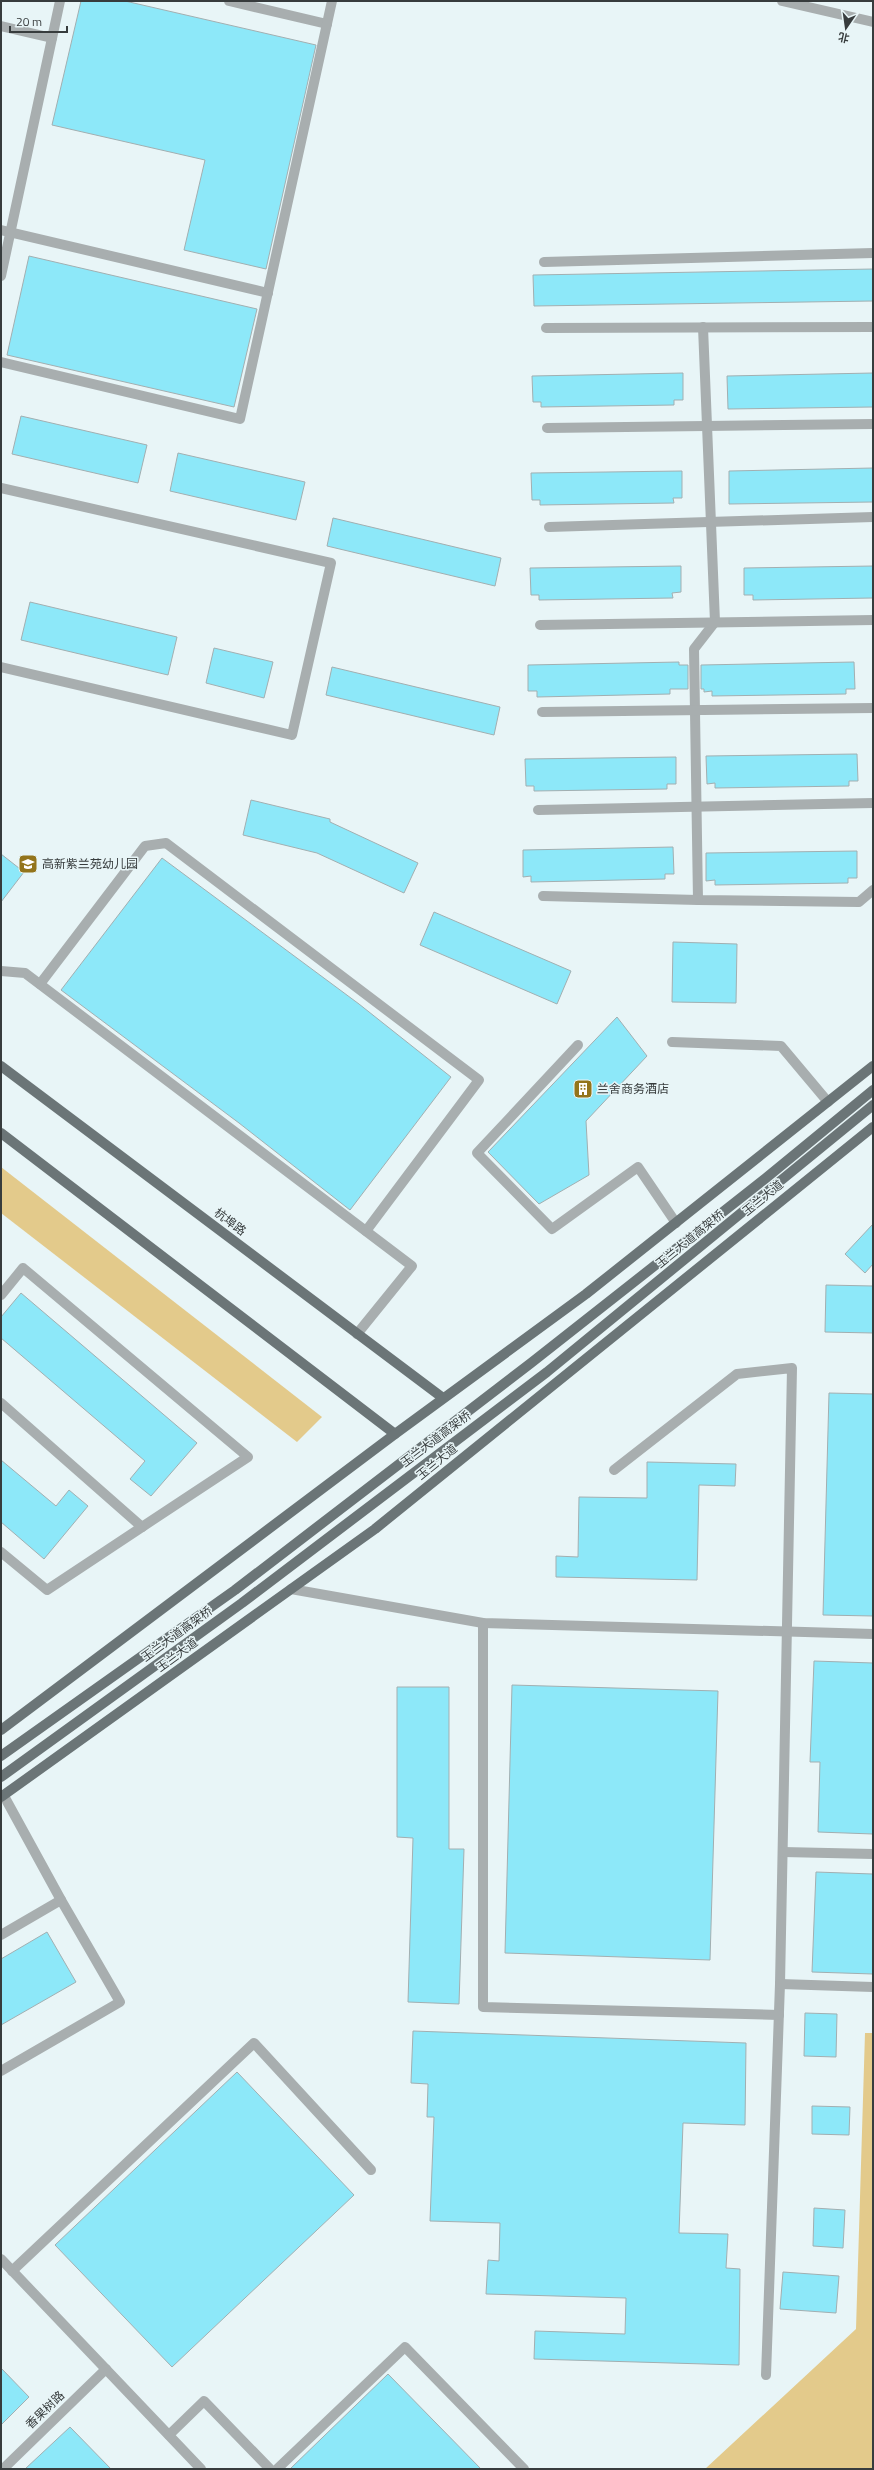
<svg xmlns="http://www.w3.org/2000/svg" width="874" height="2470" font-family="'Titillium Web','Noto Sans SC',sans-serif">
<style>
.green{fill:#e3ca8b}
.building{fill:#8de8f9;stroke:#a2afb1}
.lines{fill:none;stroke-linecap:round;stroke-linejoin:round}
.minor{stroke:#a8aeaf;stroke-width:10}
.major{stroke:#6b7577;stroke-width:10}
.labels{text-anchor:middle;stroke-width:3;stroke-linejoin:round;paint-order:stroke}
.poi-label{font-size:12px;fill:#373c3d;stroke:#e8f5f7;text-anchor:start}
.street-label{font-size:12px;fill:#373c3d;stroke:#e8f5f7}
</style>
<rect width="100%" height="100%" fill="#e8f5f7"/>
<g class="green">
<polygon points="1,1167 322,1417 297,1442 1,1213"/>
<polygon points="865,2033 873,2033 873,2469 705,2469 856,2329"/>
</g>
<g class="building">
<polygon points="81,1 125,1 316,45 266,269 184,250 205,160 52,125"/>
<polygon points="29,256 257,309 234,407 7,355"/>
<polygon points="873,269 873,301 534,306 533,275"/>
<polygon points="683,373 683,400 674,400 674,405 541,407 541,402 533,402 532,376"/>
<polygon points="873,373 873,407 728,409 727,376"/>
<polygon points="21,416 147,445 138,483 12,454"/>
<polygon points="178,453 305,482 296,520 170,491"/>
<polygon points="873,468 873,502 729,504 729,471"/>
<polygon points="682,471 682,498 673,498 674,503 540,505 540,500 532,500 531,473"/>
<polygon points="333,518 501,558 495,586 327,546"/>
<polygon points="681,566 681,592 672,593 673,598 539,600 539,595 531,595 530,568"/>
<polygon points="873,566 873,598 753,600 753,595 744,595 744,568"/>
<polygon points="30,602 177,637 168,675 21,640"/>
<polygon points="214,648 273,662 264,698 206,683"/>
<polygon points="679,662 679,665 688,665 688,689 670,689 670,694 537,697 537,691 528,691 528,665"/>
<polygon points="854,662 855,689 846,689 846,694 712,696 712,691 704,692 704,689 701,689 701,665"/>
<polygon points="332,667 500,707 494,735 326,695"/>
<polygon points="857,754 858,781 849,781 849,786 715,788 715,783 707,784 706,756"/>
<polygon points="676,757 676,784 667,784 667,789 534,791 534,786 526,786 525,759"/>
<polygon points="251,800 330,819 330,822 418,863 404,893 317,853 243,835"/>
<polygon points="673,847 674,874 665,874 665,879 531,882 531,876 523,877 523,850"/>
<polygon points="857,851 857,878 848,878 848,883 715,885 715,880 706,881 706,853"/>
<polygon points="1,854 24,872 1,902"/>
<polygon points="162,858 359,1004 451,1077 350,1210 239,1123 61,990"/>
<polygon points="434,912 571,971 557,1004 420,945"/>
<polygon points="673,942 737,944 736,1003 672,1002"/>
<polygon points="617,1017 647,1056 586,1121 589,1175 539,1204 488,1152"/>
<polygon points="873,1224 873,1264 865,1273 845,1254"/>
<polygon points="826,1285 873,1286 873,1333 825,1332"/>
<polygon points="21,1293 197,1443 151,1496 130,1479 145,1461 1,1338 1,1317"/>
<polygon points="829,1393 873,1394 873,1616 823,1615"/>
<polygon points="1,1460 56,1506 69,1490 88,1506 44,1559 1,1522"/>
<polygon points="647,1462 736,1464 735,1486 699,1485 697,1580 556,1577 556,1556 578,1557 579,1497 647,1498"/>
<polygon points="814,1661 873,1663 873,1834 818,1832 820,1762 810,1762"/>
<polygon points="512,1685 718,1691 710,1960 505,1953"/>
<polygon points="397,1687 449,1687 449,1849 464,1849 459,2004 408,2002 413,1838 397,1837"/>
<polygon points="816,1872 873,1874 873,1974 812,1972"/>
<polygon points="47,1932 76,1982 1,2025 1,1959"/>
<polygon points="805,2013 837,2014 836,2057 804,2056"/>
<polygon points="413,2031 746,2043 745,2125 683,2123 679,2233 728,2234 726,2268 740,2269 739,2365 534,2359 535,2331 625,2334 626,2298 486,2294 488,2260 499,2261 500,2223 430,2221 434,2117 427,2117 428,2084 411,2083"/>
<polygon points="237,2072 354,2195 172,2367 55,2245"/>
<polygon points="812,2106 850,2107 849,2135 812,2134"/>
<polygon points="814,2208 845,2210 843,2248 813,2246"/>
<polygon points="783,2272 839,2276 836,2313 780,2309"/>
<polygon points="1,2368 29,2397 1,2425"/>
<polygon points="388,2374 481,2469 290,2469"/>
<polygon points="70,2427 111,2469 25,2469"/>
</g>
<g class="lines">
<g class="minor">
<polyline points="229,1 327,24"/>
<polyline points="782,1 873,22"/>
<polyline points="1,26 52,38"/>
<polyline points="1,230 268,293"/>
<polyline points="544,262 873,253"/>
<polyline points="1,276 60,1"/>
<polyline points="703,327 715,622 694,649 698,900 859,902 873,890"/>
<polyline points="546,328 873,327"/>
<polyline points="1,362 240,419 332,1"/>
<polyline points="547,428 873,424"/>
<polyline points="1,488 331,563 292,735 1,667"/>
<polyline points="549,527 873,517"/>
<polyline points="540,625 873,620"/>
<polyline points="542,712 873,708"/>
<polyline points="538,810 873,803"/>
<polyline points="543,896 698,900"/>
<polyline points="1,971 25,973 412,1266 357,1334"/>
<polyline points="40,984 145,846 166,843 479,1080 366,1231"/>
<polyline points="672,1042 781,1046 828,1102"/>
<polyline points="578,1045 477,1153 552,1229 638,1167 676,1223"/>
<polyline points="1,1295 23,1268 248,1457 142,1527"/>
<polyline points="1,1403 142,1527 47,1590 1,1552"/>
<polyline points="614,1470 737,1374 792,1368 780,1984 766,2375"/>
<polyline points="291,1589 483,1623 873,1634"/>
<polyline points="483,1623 483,2007 779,2015"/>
<polyline points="4,1796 61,1900"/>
<polyline points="783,1852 873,1854"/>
<polyline points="1,1935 61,1900 120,2002 1,2071"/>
<polyline points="780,1984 873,1987"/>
<polyline points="1,2259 201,2469"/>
<polyline points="12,2271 254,2043 371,2170"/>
<polyline points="169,2435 204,2401 270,2469"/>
<polyline points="3,2469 106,2369"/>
<polyline points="277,2469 405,2347 524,2469"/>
</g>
<g class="major">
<polyline points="1,1066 443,1398"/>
<polyline points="1,1133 395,1434"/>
<polyline points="1,1730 395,1434 586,1294 873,1066"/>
<polyline points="1,1756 235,1590 531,1363 766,1178 873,1090"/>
<polyline points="1,1777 242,1603 547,1372 873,1105"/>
<polyline points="1,1797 375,1529 873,1127"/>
</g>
</g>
<defs>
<g id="school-square" transform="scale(1)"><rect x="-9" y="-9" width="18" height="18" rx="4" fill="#93741b" stroke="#e8f5f7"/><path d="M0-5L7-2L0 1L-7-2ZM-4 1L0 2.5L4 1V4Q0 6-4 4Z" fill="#fff"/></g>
<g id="building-square" transform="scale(1)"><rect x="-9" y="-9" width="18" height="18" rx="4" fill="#93741b" stroke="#e8f5f7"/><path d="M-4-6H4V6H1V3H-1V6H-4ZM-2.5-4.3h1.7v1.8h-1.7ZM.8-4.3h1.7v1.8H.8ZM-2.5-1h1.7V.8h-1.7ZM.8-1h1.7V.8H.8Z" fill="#fff"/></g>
</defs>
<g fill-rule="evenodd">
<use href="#school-square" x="28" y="864"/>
<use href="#building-square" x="583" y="1089"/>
</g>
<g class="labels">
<g class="poi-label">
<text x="42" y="868">高新紫兰苑幼儿园</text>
<text x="597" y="1093">兰舍商务酒店</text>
</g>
<g class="street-label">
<text transform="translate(763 1198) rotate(-39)" y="4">玉兰大道</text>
<text transform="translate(230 1222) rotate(37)" y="4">杭埠路</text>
<text transform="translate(690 1239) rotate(-39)" y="4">玉兰大道高架桥</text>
<text transform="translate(436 1439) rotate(-37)" y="4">玉兰大道高架桥</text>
<text transform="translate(437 1462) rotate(-39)" y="4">玉兰大道</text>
<text transform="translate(177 1634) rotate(-36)" y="4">玉兰大道高架桥</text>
<text transform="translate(177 1655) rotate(-36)" y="4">玉兰大道</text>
<text transform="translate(45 2410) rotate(-44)" y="4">香果树路</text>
</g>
</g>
<rect width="874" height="2470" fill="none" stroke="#373c3d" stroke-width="4"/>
<g transform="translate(846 28) rotate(193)" stroke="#e8f5f7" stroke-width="3" paint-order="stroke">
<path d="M0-3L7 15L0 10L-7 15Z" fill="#373c3d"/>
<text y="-6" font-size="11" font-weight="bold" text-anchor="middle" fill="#373c3d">北</text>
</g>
<path d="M10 26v6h57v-6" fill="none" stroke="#373c3d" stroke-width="2"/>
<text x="16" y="26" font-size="12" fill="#373c3d" stroke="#e8f5f7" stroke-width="3" paint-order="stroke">20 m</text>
</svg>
